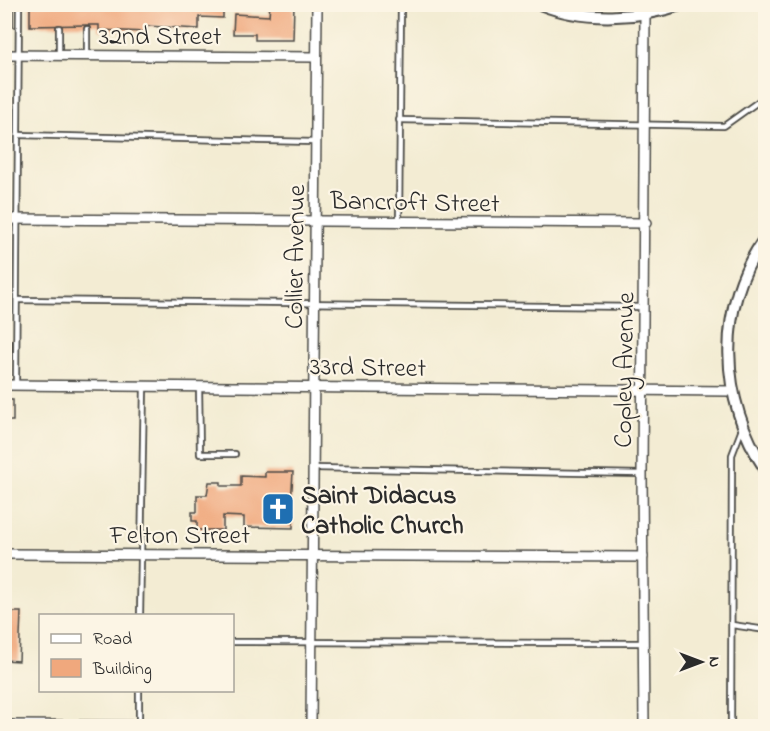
<svg xmlns="http://www.w3.org/2000/svg" width="770" height="731" font-family="'Indie Flower',sans-serif">
<style>
.building{fill:#f0a87d}
.lines{fill:none;stroke-linecap:round;stroke-linejoin:round}
.service-casing{stroke:#494844;stroke-width:8}
.minor-casing{stroke:#494844;stroke-width:12}
.tertiary-casing{stroke:#494844;stroke-width:14}
.service{stroke:#fff;stroke-width:4.5}
.minor{stroke:#fff;stroke-width:9}
.tertiary{stroke:#fff;stroke-width:10}
.labels{text-anchor:middle;stroke-width:4.5;stroke-linejoin:round;paint-order:stroke}
.street-label{font-size:26px;fill:#2b2b2b;stroke:#fcf5e5}
.poi-label{font-size:26px;font-weight:bold;fill:#2b2b2b;stroke:#fcf5e5;text-anchor:start}
</style>
<rect width="100%" height="100%" fill="#fcf5e5"/>
<filter id="ink" filterUnits="userSpaceOnUse"><feTurbulence type="fractalNoise" baseFrequency=".0167" numOctaves="2"/><feDisplacementMap in="SourceGraphic" scale="12" xChannelSelector="R" yChannelSelector="G"/><feConvolveMatrix kernelMatrix="1 2 1 2 8 2 1 2 1" color-interpolation-filters="sRGB"/></filter>
<filter id="wash" filterUnits="userSpaceOnUse"><feTurbulence type="fractalNoise" baseFrequency=".008" numOctaves="4" result="noise"/><feDisplacementMap in="SourceGraphic" scale="24" xChannelSelector="R" yChannelSelector="G"/><feGaussianBlur stdDeviation="1.35" result="paint"/><feColorMatrix in="noise" values="0 0 0 0 0 0 0 0 0 0 0 0 0 0 0 0 0 1.4 0 .05"/><feComposite in="paint" operator="in"/></filter>
<g filter="url(#wash)">
<rect width="100%" height="100%" fill="#f3ecd3"/>
<g id="blocks">
<g class="building">
<polygon points="122,4 223,4 223,18 199,17 199,29 147,26 147,32 99,30 99,25 88,25 30,26 30,5"/>
<polygon points="270,4 294,4 293,40 255,40 255,34 233,34 234,14 269,16"/>
<rect x="4" y="7" width="9" height="20"/>
<rect x="4" y="340" width="8" height="19"/>
<rect x="4" y="400" width="9" height="21"/>
<polygon points="265,472 293,472 290,520 293,520 293,528 244,527 244,517 223,516 223,530 197,530 197,521 192,521 192,512 197,512 197,495 207,495 209,482 221,482 221,486 241,486 241,476 265,477"/>
<polygon points="4,612 21,612 19,661 4,660"/>
</g>
</g>
</g>
<g filter="url(#ink)">
<use href="#blocks" fill-opacity="0" stroke="#494844" stroke-width="1.5"/>
<g class="lines">
<g class="service-casing">
<g id="service">
<polyline points="59,56 59,28"/>
<polyline points="87,56 87,29"/>
<polyline points="399,120 724,126 766,96"/>
<polyline points="18,135 315,142"/>
<polyline points="399,221 401,4"/>
<polyline points="17,300 644,307"/>
<polyline points="16,385 19,4"/>
<polyline points="199,386 200,454 235,454"/>
<polyline points="313,468 642,474"/>
<polyline points="140,616 144,386"/>
<polyline points="732,625 766,630"/>
<polyline points="232,642 642,643"/>
<polyline points="139,726 139,690"/>
<polyline points="731,726 732,455 742,429"/>
</g>
</g>
<g class="minor-casing">
<g id="minor">
<polyline points="4,55 316,57"/>
<polyline points="4,219 646,223"/>
<polyline points="4,385 731,391"/>
<polyline points="4,554 643,557"/>
<polyline points="4,725 171,726"/>
<polyline points="311,726 317,4"/>
<polyline points="644,726 642,474 645,15"/>
</g>
</g>
<g class="tertiary-casing">
<g id="tertiary">
<path d="M540 4C584 22 639 19 683 4"/>
<path d="M766 237C715 305 719 401 766 470"/>
</g>
</g>
<use href="#service" class="service"/>
<use href="#minor" class="minor"/>
<use href="#tertiary" class="tertiary"/>
</g>
</g>
<defs>
<g id="church-square" transform="scale(1.725)"><rect x="-9" y="-9" width="18" height="18" rx="4" fill="#1f6fb2" stroke="#fcf5e5"/><path d="M-1.2-6h2.4v3.5h3.3v2.4h-3.3V6h-2.4V-.1h-3.3v-2.4h3.3Z" fill="#fff"/></g>
</defs>
<g fill-rule="evenodd">
<use href="#church-square" x="278" y="509"/>
</g>
<g class="labels">
<g class="street-label">
<text x="160" y="44">32nd Street</text>
<text transform="translate(415 201) rotate(1)" y="9">Bancroft Street</text>
<text transform="translate(294 257) rotate(-89)" y="9">Collier Avenue</text>
<text transform="translate(368 366) rotate(1)" y="9">33rd Street</text>
<text transform="translate(623 370) rotate(-89)" y="9">Copley Avenue</text>
<text x="180" y="543">Felton Street</text>
</g>
<g class="poi-label">
<text x="301" y="503">Saint Didacus<tspan x="301" dy="30">Catholic Church</tspan></text>
</g>
</g>
<rect width="770" height="731" fill="none" stroke="#fcf5e5" stroke-width="24"/>
<rect x="39" y="614" width="195" height="78" fill="#fcf5e5" stroke="#a8a49b" stroke-width="1.5"/>
<rect x="51" y="634" width="30" height="9" fill="#ffffff" stroke="#a8a49b" stroke-width="1.5"/>
<text x="93" y="644" font-size="18" fill="#2b2b2b">Road</text>
<rect x="51" y="659" width="30" height="18" fill="#f0a87d" stroke="#a8a49b" stroke-width="1.5"/>
<text x="93" y="674" font-size="18" fill="#2b2b2b">Building</text>
<g transform="translate(701 662) rotate(90)" stroke="#fcf5e5" stroke-width="4.5" paint-order="stroke">
<path d="M0-4.5L10 22L0 15L-10 22Z" fill="#2b2b2b"/>
<text y="-9" font-size="16" font-weight="bold" text-anchor="middle" fill="#2b2b2b">N</text>
</g>
</svg>
